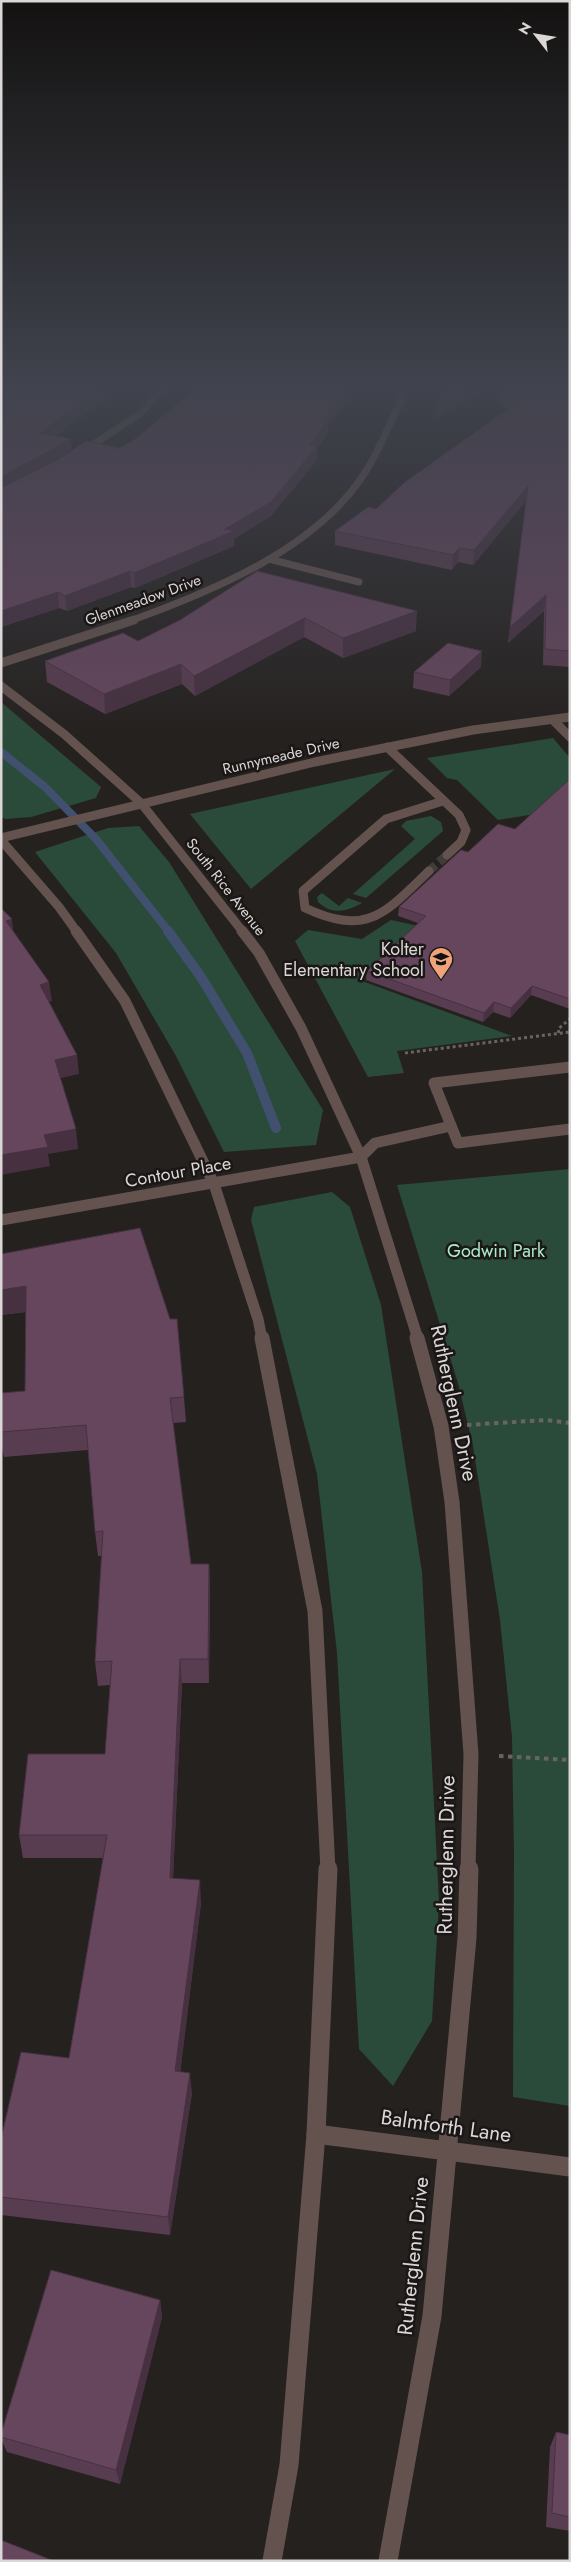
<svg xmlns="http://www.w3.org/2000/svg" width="571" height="2562" font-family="Jost,sans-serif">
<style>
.green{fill:#2b4b3a}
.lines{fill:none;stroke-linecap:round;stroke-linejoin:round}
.stream-far1{stroke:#41506f;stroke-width:8}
.stream{stroke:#41506f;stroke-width:10}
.minor-tunnel{stroke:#403c3a;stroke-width:9;stroke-dasharray:9 4.5;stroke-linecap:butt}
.path-far1{stroke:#686462;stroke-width:3;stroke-dasharray:3 3;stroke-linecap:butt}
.path{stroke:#686462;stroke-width:4;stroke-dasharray:4.5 4.5;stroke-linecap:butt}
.minor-far4{stroke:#63524d;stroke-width:7}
.minor-far3{stroke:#63524d;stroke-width:9}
.minor-far2{stroke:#63524d;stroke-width:11}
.minor-far1{stroke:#63524d;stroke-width:15}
.minor{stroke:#63524d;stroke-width:19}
.wall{fill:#583c50}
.shaded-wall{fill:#473141}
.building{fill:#66465d;stroke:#473141}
.labels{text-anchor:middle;stroke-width:5;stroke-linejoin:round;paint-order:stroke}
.far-street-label{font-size:15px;fill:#dad7d6;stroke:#1b1716}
.poi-label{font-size:18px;fill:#dad7d6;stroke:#1b1716;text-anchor:end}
.street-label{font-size:18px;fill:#dad7d6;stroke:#1b1716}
.park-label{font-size:18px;fill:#a9edc9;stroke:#1b1716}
.near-street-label{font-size:21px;fill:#dad7d6;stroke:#1b1716}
</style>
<rect width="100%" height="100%" fill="#25211f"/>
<g class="green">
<polygon points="1,702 101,787 96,798 31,817 5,819 1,816"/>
<polygon points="553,738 570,758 570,781 535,814 498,820 457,780 447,778 427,758"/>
<polygon points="395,769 251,889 190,814"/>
<polygon points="431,816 441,822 443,831 366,898 353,894 415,839 401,826 406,821"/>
<polygon points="139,826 169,862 323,1110 316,1145 224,1152 176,1056 116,953 35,852 108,828"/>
<path d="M322 893 339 906 348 898 362 903C346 912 332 915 318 902L317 897Z"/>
<polygon points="391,920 419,926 362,981 512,1036 397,1051 404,1073 368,1077 295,941 308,930 362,939"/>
<polygon points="570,1169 570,2106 513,2097 514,1852 512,1737 500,1620 473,1446 458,1383 397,1185"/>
<polygon points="332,1192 350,1207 381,1305 422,1572 439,1902 432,2021 393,2086 359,2049 337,1653 317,1474 251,1220 254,1207"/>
</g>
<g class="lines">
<polyline class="stream-far1" points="1,752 45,787 96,839 169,932"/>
<polyline class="stream" points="168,931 201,977 247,1053 276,1128"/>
<polyline class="minor-tunnel" points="429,871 447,855"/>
<g class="path-far1">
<polyline points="559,1033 558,1029 570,1019"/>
<polyline points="405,1053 570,1032"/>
</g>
<g class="path">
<polyline points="467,1425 546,1420 570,1423"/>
<polyline points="499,1756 570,1760"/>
</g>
<g class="minor-far4">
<polyline points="82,452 141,413 169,382"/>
<polyline points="269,559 359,582"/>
<path d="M130 621C211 592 316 549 364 474 383 445 394 412 410 382"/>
</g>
<g class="minor-far3">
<polyline points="1,663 134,620"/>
<polyline points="1,686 64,734 141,803 243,932"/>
<polyline points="553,720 570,737"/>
<polyline points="387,747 459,815 466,830 461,842 447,855"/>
<polyline points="1,838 315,762 473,730 570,717"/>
<polyline points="1,840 59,907 77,932"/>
<path d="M429 871C385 913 368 937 305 908L303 891 386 819 443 801"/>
</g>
<g class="minor-far2">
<polyline points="76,931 125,1001 214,1184 258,1319 262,1339"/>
<polyline points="242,931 259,953 301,1028 361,1157 418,1339"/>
<polyline points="570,1067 434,1083 458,1143 570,1129"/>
<polyline points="361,1157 375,1143 451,1126"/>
<polyline points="1,1220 361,1157"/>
</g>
<g class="minor-far1">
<polyline points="262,1338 315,1611 328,1870"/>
<polyline points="417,1338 441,1426 452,1502 471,1754 468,1870"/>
</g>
<g class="minor">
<polyline points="316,2134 570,2167"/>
<polyline points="272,2561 289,2465 316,2134 328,1869"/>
<polyline points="388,2561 432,2316 467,1938 469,1869"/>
</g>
</g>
<g class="wall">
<polygon points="199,382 361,382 328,426 328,433 317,448 317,460 271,516 234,539 234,546 135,588 131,587 67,611 59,608 1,627 56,436 72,450 120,448 137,438 180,401"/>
<polygon points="447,382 570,382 570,667 543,665 544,611 508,643 526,501 473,565 458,562 452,570 335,545 335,531 376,509 507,410 491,385 436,418 437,405"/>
<polygon points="257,571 416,631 343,658 304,637 195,696 182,684 105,714 47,682 45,661 138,641 180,620"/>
<polygon points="481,667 449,696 413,688 414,672"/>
<polygon points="570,779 570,1009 531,995 510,1018 493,1012 483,1022 366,980 367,971 418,923 398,916 399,907 468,852 515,829"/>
<polygon points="1,1254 184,1397 186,1422 173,1423 191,1564 209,1564 210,1588 209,1683 182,1683 173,1878 201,1903 180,2072 192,2093 170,2235 1,2215 1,2139 69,2058 103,1858 23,1858 19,1835 105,1754 110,1685 98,1686 95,1662 102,1556 98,1556 95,1532 88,1450 4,1457 1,1444 1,1393 25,1391 26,1312 1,1315"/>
<polygon points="160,2300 162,2317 120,2484 7,2452 1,2439 1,2434"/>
<polygon points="556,2432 570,2435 570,2531 546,2527 550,2447"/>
</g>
<g class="shaded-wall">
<polygon points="111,382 130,382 41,446 40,433"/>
<polygon points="352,382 361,382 328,426 328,433 317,448 317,460 271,516 234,539 234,546 135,588 134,573 225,529 310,445 323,419"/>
<polygon points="476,382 491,382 491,385 436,418 437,405"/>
<polygon points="71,439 72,452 1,492 1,477"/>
<polygon points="528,486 527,500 473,565 474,550"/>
<polygon points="459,548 458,562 452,570 453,555"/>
<polygon points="130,571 131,587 67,611 65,596"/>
<polygon points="58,592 59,608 1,627 1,611"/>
<polygon points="546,595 544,611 508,643 510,627"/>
<polygon points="417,611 416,631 343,658 343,638"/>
<polygon points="305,618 304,637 195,696 194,676"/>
<polygon points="482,651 481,667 449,696 450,680"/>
<polygon points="181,664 182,684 105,714 104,694"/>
<polygon points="12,919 14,938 6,921"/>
<polygon points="49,982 52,1001 42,1004 40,985"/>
<polygon points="532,986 531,995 510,1018 511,1008"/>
<polygon points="494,1002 493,1012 483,1022 484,1013"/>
<polygon points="77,1055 79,1074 57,1079 55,1060"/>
<polygon points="76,1129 78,1149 48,1154 50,1166 1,1175 1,1155 44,1135"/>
<polygon points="26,1286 30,1311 1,1315 1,1290"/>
<polygon points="209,1564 210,1588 209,1683 208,1659"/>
<polygon points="180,1659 182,1683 172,1901 170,1878"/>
<polygon points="200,1880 201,1903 178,2091 175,2071"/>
<polygon points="190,2073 192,2093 170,2235 168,2217"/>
<polygon points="160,2300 162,2317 120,2484 116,2470"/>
</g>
<g class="building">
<polygon points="1,382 111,382 40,433 71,439 1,477"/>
<polygon points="199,382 352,382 323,419 328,420 310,445 317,446 271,502 225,529 234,531 134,573 130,571 65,596 58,592 1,611 1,488 59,459 86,441 120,448 137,438 180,401"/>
<polygon points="447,382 476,382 437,405"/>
<polygon points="498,382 570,382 570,651 545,649 546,595 510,627 528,486 474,550 459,548 453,555 335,531 368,507 376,509 405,482 514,405"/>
<polygon points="257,571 417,611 343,638 305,618 194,676 181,664 104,694 45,661 123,633 138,641 180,620"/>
<polygon points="448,643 482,651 450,680 414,672"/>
<polygon points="570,779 570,999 532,986 511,1008 494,1002 484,1013 367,971 426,916 399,907 461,850 468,852 498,824 515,829"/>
<polygon points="1,908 12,919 6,921 49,982 40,985 77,1055 55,1060 76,1129 44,1135 48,1147 1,1155"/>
<polygon points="140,1228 170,1319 177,1319 184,1397 170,1398 191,1564 209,1564 208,1659 180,1659 170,1878 200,1880 175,2071 190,2073 168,2217 1,2197 1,2139 21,2052 69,2058 107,1835 19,1835 28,1754 105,1754 112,1661 95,1662 103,1531 95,1532 86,1425 1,1432 1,1393 25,1391 26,1286 1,1290 1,1254"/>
<polygon points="51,2270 160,2300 116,2470 1,2437 1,2434"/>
<polygon points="556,2432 570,2435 570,2517 552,2513"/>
<polygon points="1,2540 54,2561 1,2561"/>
</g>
<linearGradient id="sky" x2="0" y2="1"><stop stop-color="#141211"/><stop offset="0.52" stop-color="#40434d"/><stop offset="1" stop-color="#40434d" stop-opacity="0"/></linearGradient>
<rect width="571" height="740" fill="url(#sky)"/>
<defs>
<g id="school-pin" transform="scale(1.25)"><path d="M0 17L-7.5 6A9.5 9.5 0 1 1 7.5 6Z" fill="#efa378" stroke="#1b1716"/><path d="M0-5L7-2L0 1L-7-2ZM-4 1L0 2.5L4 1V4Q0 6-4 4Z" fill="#111"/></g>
</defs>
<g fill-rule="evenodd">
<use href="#school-pin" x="441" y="959"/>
</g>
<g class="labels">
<g class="far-street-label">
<text transform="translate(143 600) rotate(-20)" y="5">Glenmeadow Drive</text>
<text transform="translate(281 756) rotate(-13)" y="5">Runnymeade Drive</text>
<text transform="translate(226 887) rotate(52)" y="5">South Rice Avenue</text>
</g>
<g class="poi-label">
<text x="424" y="955">Kolter<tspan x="424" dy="21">Elementary School</tspan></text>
</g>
<g class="street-label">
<text transform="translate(178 1172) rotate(-10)" y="6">Contour Place</text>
</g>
<g class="park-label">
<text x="496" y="1257">Godwin Park</text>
</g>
<g class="near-street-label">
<text transform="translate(454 1403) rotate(78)" y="7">Rutherglenn Drive</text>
<text transform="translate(446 1855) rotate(-89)" y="7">Rutherglenn Drive</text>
<text transform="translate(446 2126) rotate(8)" y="7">Balmforth Lane</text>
<text transform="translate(413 2256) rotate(-84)" y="7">Rutherglenn Drive</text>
</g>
</g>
<rect width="571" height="2562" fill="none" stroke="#dad7d6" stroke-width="5"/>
<g transform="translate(536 35) rotate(301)" stroke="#1b1716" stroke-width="4" paint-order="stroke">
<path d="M0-4L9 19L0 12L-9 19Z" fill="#dad7d6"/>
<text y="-8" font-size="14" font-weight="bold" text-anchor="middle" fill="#dad7d6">N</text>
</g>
</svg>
